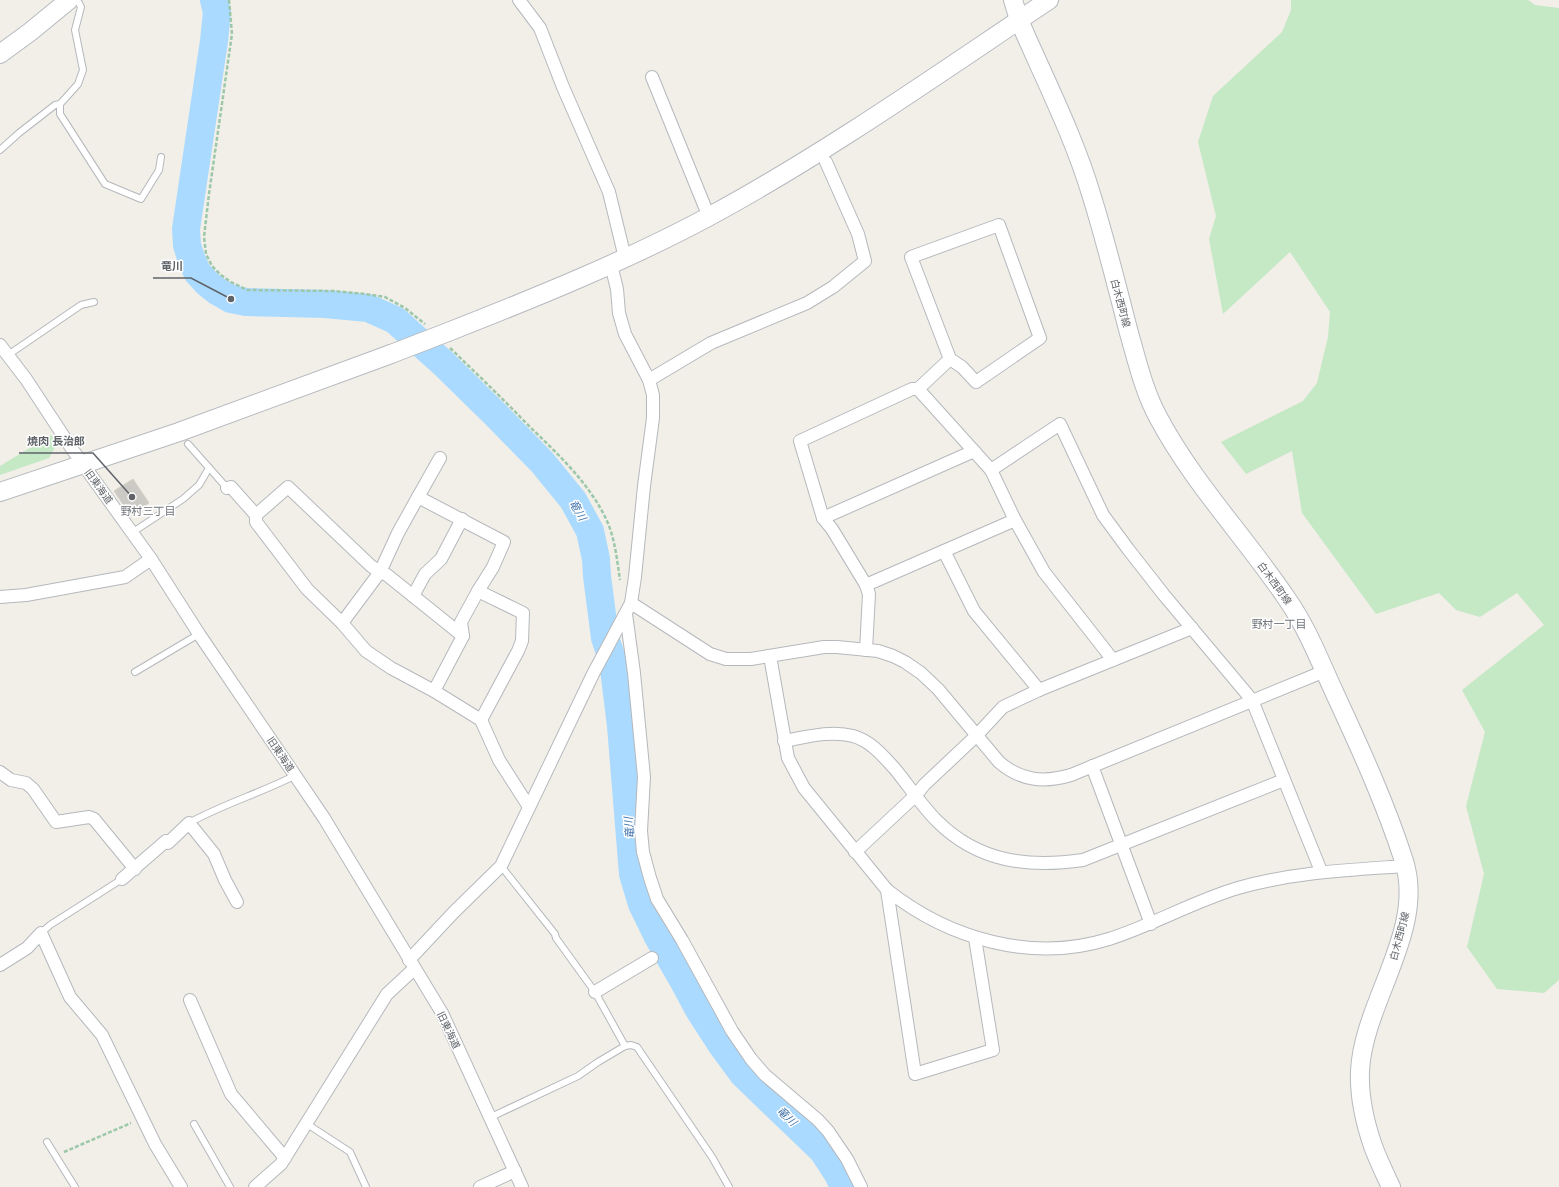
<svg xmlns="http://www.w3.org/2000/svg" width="1559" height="1187" font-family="'Open Sans','Noto Sans JP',sans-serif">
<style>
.green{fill:#c5e8c5}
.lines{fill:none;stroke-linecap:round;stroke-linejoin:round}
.river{stroke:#aadaff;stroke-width:28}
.building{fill:#cccac5;stroke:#d6d1c6}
.lane-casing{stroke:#b5b8bc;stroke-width:8}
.street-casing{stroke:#b5b8bc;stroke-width:14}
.secondary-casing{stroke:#b6babf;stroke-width:20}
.path{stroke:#9cc7a9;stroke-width:2.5;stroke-dasharray:4 2;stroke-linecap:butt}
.lane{stroke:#fff;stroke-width:6}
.street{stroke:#fff;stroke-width:12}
.secondary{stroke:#fff;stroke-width:18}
.secondary-bridge-casing{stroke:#b6babf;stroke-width:20;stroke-linecap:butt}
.secondary-bridge{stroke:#fff;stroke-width:18}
.labels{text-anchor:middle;stroke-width:3;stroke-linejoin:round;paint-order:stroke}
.street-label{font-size:10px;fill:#5f6368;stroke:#fff}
.water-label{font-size:11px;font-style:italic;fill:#4174aa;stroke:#fff}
.neighbourhood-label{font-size:11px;fill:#70757a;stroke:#fff}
.leader{fill:none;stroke:#5f6368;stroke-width:1.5}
.callout-dot{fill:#5f6368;stroke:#fff;stroke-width:1.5}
.callout-label{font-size:11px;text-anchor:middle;font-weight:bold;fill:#5f6368;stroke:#fff;stroke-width:3;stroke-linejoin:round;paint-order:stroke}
</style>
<rect width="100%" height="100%" fill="#f1efe8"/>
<g class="green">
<polygon points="1291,0 1528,0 1535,5 1559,8 1559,980 1544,993 1497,989 1467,947 1484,874 1466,806 1485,732 1462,690 1544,625 1517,593 1480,617 1456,610 1439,593 1376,614 1302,513 1292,451 1246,474 1221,442 1303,401 1317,383 1328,337 1330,312 1290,252 1223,314 1209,239 1216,216 1198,142 1213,96 1282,32 1291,10"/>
<polygon points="51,435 58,442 49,458 0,475 0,466"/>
</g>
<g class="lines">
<polyline class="river" points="214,0 217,12 214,41 186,229 187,245 191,258 197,272 207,283 217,291 231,299 246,302 325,304 368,308 395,320 443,363 495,414 542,462 573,500 590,531 596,559 597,576 605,638 613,661 621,726 633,874 642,904 657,935 683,980 699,1010 721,1044 743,1074 823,1151 838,1174 844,1187"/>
</g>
<polygon class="building" points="133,479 149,503 131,516 114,491"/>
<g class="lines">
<g class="lane-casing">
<g id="lane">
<polyline points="60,104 60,114 105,184 141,199 159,170 161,157"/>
<polyline points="0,150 19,133 55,105 60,104 70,93 78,84 83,70 75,30 81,7 79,3"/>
<polyline points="8,355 81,305 94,302"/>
<polyline points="188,444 227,488"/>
<polyline points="133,532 183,499 199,485 209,468"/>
<polyline points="135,672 199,634"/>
<path d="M189 823C223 804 261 793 296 775"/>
<polyline points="501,866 555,934 556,938 595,992 625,1046 631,1045 637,1047 712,1157 729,1187"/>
<polyline points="41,933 50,925 122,879"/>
<polyline points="491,1117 578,1076 598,1062 625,1046"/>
<polyline points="194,1124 230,1187"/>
<polyline points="307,1124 350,1152 366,1187"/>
<polyline points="47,1142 75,1187"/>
</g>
</g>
<g class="street-casing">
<g id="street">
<polyline points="519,0 540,28 563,87 609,192 625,258"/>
<polyline points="652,77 709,217"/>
<polygon points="999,225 1040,338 976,382 962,367 950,359 911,257"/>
<polyline points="0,345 26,379 72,449 151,559 199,634 324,818 442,1013 522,1187"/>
<polyline points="649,380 711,343 807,303 833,287 865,261 858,234 826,162"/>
<polyline points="918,389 950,359"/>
<polyline points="991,470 1060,424 1103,515 1128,549 1164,595 1252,700 1321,871"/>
<polyline points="227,488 231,487 256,515 256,522 307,589 342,623 366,651 391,668 434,691 481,720 518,651 522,641 523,613 478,591 493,567 504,542 418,497 440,458"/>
<polyline points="256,515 288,487 371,566 380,572 398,533 418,497"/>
<polyline points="823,518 974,451"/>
<polyline points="944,551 974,611 1039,690"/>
<polyline points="866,585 1015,520"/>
<polyline points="413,596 425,574 441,559 462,519"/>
<polyline points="0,597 26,595 125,577 151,559"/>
<path d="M631 603 710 654 726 659H751L824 647H837L878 651 893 656 905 662 921 673 938 689 999 762C1021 781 1044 783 1071 775L1325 671"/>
<polyline points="626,614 634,673 644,777 641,831 643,852 650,878 657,899 682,940 732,1031 751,1059 765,1075 818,1120 828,1131 847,1159 861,1187"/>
<polyline points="342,623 380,572 387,575 463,636 434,691"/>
<polyline points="463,636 461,622 478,591"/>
<polyline points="866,650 869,594 866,585 832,529 823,518 800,441 912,389 918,389 991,470 1015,520 1044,572 1113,660"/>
<path d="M770 656 788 758 804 788 887 890C949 939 1032 963 1109 939 1153 925 1194 901 1238 888 1294 872 1349 870 1406 866"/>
<polyline points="481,720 499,760 529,807"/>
<path d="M784 741C806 737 831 730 853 736 871 741 883 756 895 769 909 786 921 805 937 821 978 862 1028 868 1083 860L1284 780"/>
<polyline points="1092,766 1151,924"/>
<polyline points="0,772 11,780 26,783 33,789 56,822 89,817 94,819 135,869"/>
<polyline points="855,852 916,795 924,785 976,736 1003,707 1039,690 1192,628"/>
<polyline points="122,879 166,841 168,843 189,823 214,854 225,880 237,902"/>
<polyline points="887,890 915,1074 993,1050 975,938"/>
<polyline points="409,960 454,912 501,866 593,674 631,603 635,577 644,486 653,418 653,395 649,380 625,334 619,313 617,289 611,265"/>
<polyline points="0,965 27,948 41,933 70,997 102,1035 155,1144 181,1187"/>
<polyline points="595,992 652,958"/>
<polyline points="190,1000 231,1094 285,1158"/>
<polyline points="255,1187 281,1164 387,994 414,969"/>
<polyline points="480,1187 515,1171"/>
</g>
</g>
<g class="secondary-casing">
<g id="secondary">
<path d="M1013 0 1019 20C1044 78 1074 136 1092 197 1106 242 1117 287 1129 333 1137 361 1144 391 1158 417 1193 483 1246 538 1287 599 1308 629 1321 664 1336 696 1361 750 1386 805 1404 861 1426 930 1363 1003 1360 1071 1359 1096 1365 1123 1373 1146 1378 1160 1385 1174 1391 1187"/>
<polyline points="0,54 30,32 69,0"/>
<path d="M448 332C537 297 626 261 710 216 828 152 938 74 1049 0"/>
<polyline points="0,492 179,432 391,354"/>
</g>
</g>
<g class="path">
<polyline points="229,0 232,34 209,194 204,237 206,254 212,266 221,275 231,282 247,290 334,291 365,294 385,297 405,308 425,324"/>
<path d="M450 348C477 374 504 400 530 427 559 455 590 484 607 521 615 539 617 560 620 580"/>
<polyline points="64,1152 131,1123"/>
</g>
<use href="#lane" class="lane"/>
<use href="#street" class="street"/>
<use href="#secondary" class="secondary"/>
<g class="secondary-bridge-casing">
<polyline id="secondary-bridge" points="391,354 448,332"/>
</g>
<use href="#secondary-bridge" class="secondary-bridge"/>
</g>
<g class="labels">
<g class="street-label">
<text transform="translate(1121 303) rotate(75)" y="4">白木西町線</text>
<text transform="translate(99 486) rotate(54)" y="4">旧東海道</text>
<text transform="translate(1275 583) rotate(54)" y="4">白木西町線</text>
<text transform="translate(281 754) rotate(56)" y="4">旧東海道</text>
<text transform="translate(1399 936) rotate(-75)" y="4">白木西町線</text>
<text transform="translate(449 1030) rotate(64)" y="4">旧東海道</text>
</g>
<g class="water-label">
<text transform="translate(578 510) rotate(60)" y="4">竜川</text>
<text transform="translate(629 828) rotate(-95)" y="4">竜川</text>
<text transform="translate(787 1116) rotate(44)" y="4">竜川</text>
</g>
<g class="neighbourhood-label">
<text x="148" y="515">野村三丁目</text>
<text x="1279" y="628">野村一丁目</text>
</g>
</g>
<path class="leader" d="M231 299L191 278H153M132 497L93 453H19"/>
<g class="callout-dot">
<circle cx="231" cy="299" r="4"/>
<circle cx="132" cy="497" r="4"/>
</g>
<g class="callout-label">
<text x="172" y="270">竜川</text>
<text x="56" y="445">焼肉 長治郎</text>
</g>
</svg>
